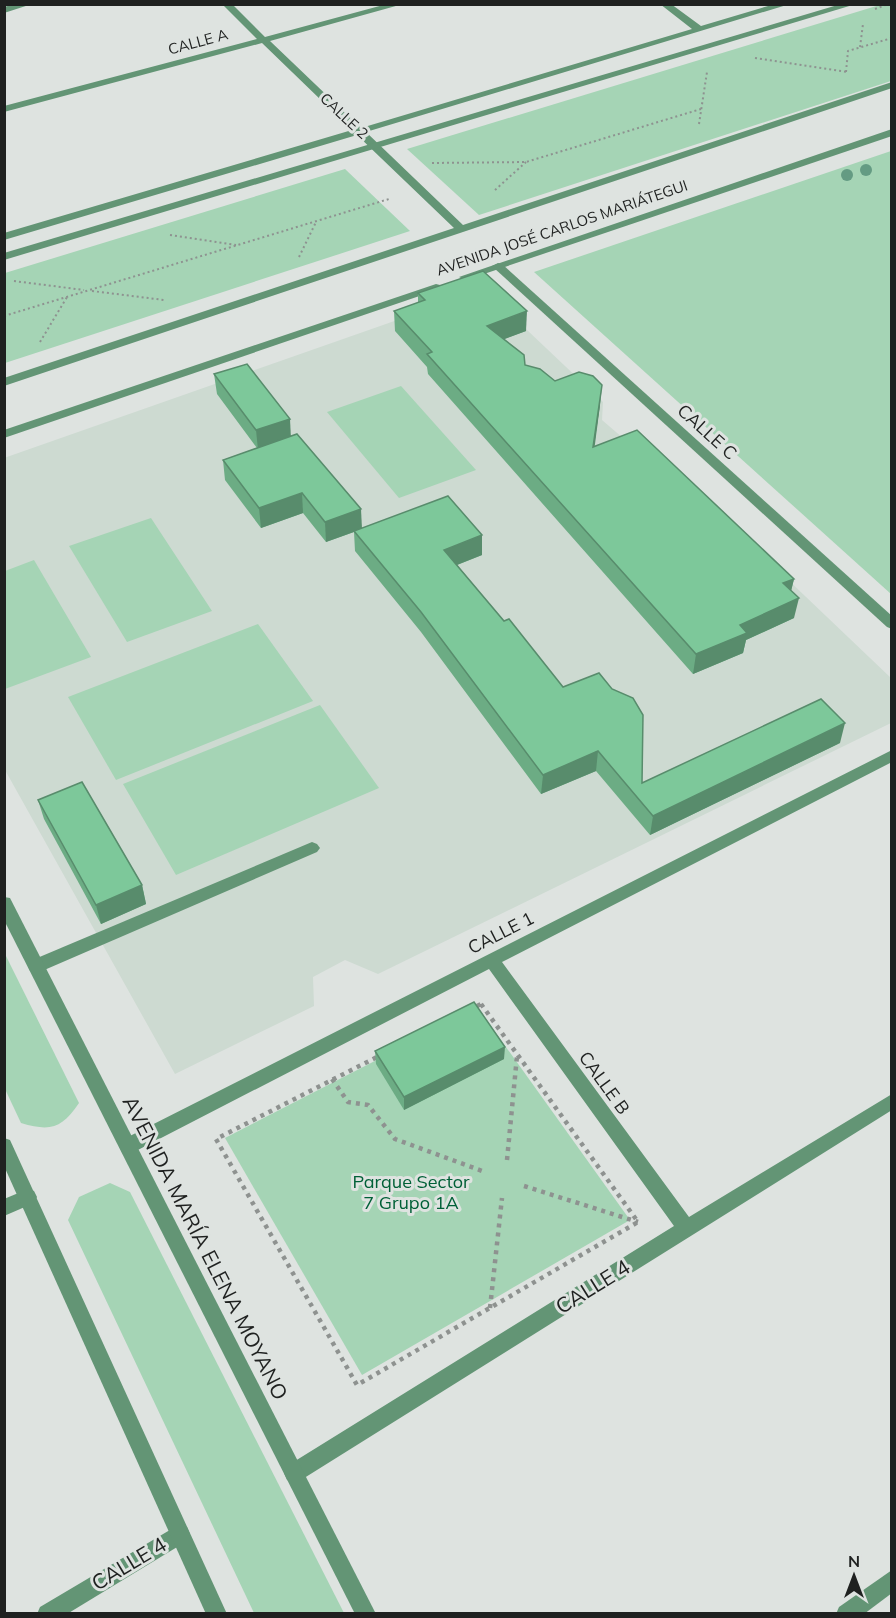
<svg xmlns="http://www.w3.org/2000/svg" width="896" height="1618" font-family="Mulish,sans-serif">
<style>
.built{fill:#cddad1}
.green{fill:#a5d4b5}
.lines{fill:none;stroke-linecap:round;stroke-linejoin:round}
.path-far1{stroke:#8e9290;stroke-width:2;stroke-dasharray:2 3;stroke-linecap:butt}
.path{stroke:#8e9290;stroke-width:4.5;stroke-dasharray:4 5;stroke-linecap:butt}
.service{fill:#639575;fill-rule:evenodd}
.minor{fill:#639575;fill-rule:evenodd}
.tertiary{fill:#639575;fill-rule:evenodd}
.tree{fill:#649b83}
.wall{fill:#6cac84}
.shaded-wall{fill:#588c6c}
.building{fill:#7dc89a;stroke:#588c6c;stroke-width:1.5}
.labels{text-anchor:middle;stroke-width:6;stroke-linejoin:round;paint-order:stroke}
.far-street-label{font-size:15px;fill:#1f2120;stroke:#dee3e0}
.street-label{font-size:18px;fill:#1f2120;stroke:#dee3e0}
.park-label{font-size:18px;fill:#006037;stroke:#dee3e0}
.near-street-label{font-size:21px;fill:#1f2120;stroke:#dee3e0}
</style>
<rect width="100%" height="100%" fill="#dee3e0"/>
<polygon class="built" points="480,291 489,294 603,402 602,420 623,438 650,448 891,678 891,723 378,974 345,960 313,977 314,1006 175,1074 5,770 4,458"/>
<g class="green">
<polygon points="883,4 891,5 891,81 479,215 407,149"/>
<polygon points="891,151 892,151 891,594 534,272"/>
<polygon points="345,169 410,231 5,363 5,273"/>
<polygon points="401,386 476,470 399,498 327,412"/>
<polygon points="151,518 212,611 127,642 69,546"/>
<polygon points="34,560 91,657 5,689 5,571"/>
<polygon points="258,624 313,701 116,780 68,697"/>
<polygon points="320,705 379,788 176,875 123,784"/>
<path d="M5 954 79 1103C62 1128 51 1132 21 1123L5 1089Z"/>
<polygon points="478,1008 630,1220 362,1375 225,1138"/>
<polygon points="110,1183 130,1192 344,1613 254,1613 68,1220 79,1197"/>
</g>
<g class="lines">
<g class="path-far1">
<polyline points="875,9 888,4"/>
<polyline points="860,47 863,24"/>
<polyline points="755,58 848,72"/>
<polyline points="846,72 848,51 892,38"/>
<polyline points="699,124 707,72"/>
<polyline points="432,163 526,162 701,109"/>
<polyline points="495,190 526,162"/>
<polyline points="170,235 236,245"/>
<polyline points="299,257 316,222"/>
<polyline points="14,281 84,290"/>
<polyline points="92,291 164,300"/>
<polyline points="4,316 389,199"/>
<polyline points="40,342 67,297"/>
</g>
<g class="path">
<polygon points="481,1004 638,1222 357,1385 216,1139"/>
<polyline points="332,1079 348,1102 368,1105 395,1139 485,1172"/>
<polyline points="507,1160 517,1056"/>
<polyline points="524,1186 638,1222"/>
<polyline points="490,1308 502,1198"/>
</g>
<polygon class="service" points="312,842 317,844 320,848 317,852 42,971 36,973 30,971 28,966 30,961"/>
<g class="minor">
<polygon points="15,4 32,4 4,13 4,7"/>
<polygon points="222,4 232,4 265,37 387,4 403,4 270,41 361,128 692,29 660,4 671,4 701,26 775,4 790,4 366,132 463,225 892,82 892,88 4,386 4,378 454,228 357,135 4,240 4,233 352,130 262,43 4,112 4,106 257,39"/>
<polygon points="498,263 502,264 892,616 892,629 887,627 494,268 492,266"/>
<polygon points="892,750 892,762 502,962 689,1217 892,1094 892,1110 301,1480 294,1483 287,1480 284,1473 287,1466 674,1226 489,969 134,1152 128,1154 122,1152 119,1146 122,1140"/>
<polygon points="28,1189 34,1191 37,1197 34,1203 4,1216 4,1199"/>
<polygon points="180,1524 187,1527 190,1534 187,1541 67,1614 37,1614 40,1607"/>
<polygon points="892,1570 892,1593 864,1614 836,1614 839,1607"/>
</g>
<g class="tertiary">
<polygon points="841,4 856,4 4,260 4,253"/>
<polygon points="892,129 892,136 469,279 465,280 459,277"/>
<polygon points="436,284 440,285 440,289 4,438 4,430"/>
<polygon points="4,897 10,898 376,1614 355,1614 4,920"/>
<polygon points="4,1138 10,1140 227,1614 206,1614 4,1166"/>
</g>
</g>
<g class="tree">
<circle cx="866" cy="170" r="6"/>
<circle cx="847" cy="175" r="6"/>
</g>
<g class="wall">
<polygon points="418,293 526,331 504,339 525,365 600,405 594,447 794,579 791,591 794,618 746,640 743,653 693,674 428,374 427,367 395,331 394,311 418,303"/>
<polygon points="214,374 291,436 362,528 482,555 457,565 504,621 563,687 642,783 840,743 650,835 596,771 541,794 421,632 355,551 354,532 326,542 303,513 261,528 225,480 223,460 257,448 217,394"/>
<polygon points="38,800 142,885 146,904 101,924 44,819"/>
<polygon points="375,1051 504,1059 404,1110 376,1064"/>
</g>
<g class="shaded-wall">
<polygon points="527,311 526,331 486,346 487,326"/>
<polygon points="602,385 600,405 592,467 593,447"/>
<polygon points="290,419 291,439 258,450 256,430"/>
<polygon points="302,493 303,513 261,528 259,508"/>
<polygon points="361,509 362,529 326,542 325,522"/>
<polygon points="482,535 482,555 444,570 444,550"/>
<polygon points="794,579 789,599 783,583"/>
<polygon points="799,598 794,618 746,640 743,653 693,674 696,654 740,625"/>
<polygon points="845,723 840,743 650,835 653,816"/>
<polygon points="598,751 596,771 541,794 543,775"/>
<polygon points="142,885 146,904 101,924 96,905"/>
<polygon points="505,1047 504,1059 404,1110 404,1097"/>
</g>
<g class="building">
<polygon points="483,271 527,311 487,326 524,355 525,365 540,369 555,381 579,372 593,376 602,385 593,447 637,430 794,579 783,583 799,598 740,625 747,633 696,654 427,354 432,352 394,311 425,300 418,293"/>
<polygon points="247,364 290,419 256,430 214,374"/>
<polygon points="297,434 361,509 325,522 302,493 259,508 223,460"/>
<polygon points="448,496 482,535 444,550 504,621 509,619 563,687 599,673 612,689 633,698 643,715 642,783 821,699 845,723 653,816 598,751 543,775 421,612 354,531"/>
<polygon points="82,782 142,885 96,905 38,800"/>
<polygon points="474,1002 505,1047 404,1097 375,1051"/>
</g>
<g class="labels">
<g class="far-street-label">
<text transform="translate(198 42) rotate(-15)" y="5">CALLE A</text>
<text transform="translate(344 116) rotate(43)" y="5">CALLE 2</text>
<text transform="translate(562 228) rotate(-19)" y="5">AVENIDA JOSÉ CARLOS MARIÁTEGUI</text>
</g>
<g class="street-label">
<text transform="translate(707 432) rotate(42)" y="6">CALLE C</text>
<text transform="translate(501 933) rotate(-27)" y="6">CALLE 1</text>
<text transform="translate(604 1083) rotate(54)" y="6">CALLE B</text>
</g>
<g class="park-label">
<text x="411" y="1188">Parque Sector<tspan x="411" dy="21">7 Grupo 1A</tspan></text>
</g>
<g class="near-street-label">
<text transform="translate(205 1248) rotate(63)" y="7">AVENIDA MARÍA ELENA MOYANO</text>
<text transform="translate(593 1287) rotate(-32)" y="7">CALLE 4</text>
<text transform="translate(129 1564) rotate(-31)" y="7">CALLE 4</text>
</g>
</g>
<rect width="896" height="1618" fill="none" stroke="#1f2120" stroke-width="12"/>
<g transform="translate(854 1576)" stroke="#dee3e0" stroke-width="4.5" paint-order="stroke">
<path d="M0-4.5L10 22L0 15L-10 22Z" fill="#1f2120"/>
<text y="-9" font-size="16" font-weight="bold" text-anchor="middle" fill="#1f2120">N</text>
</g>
</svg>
